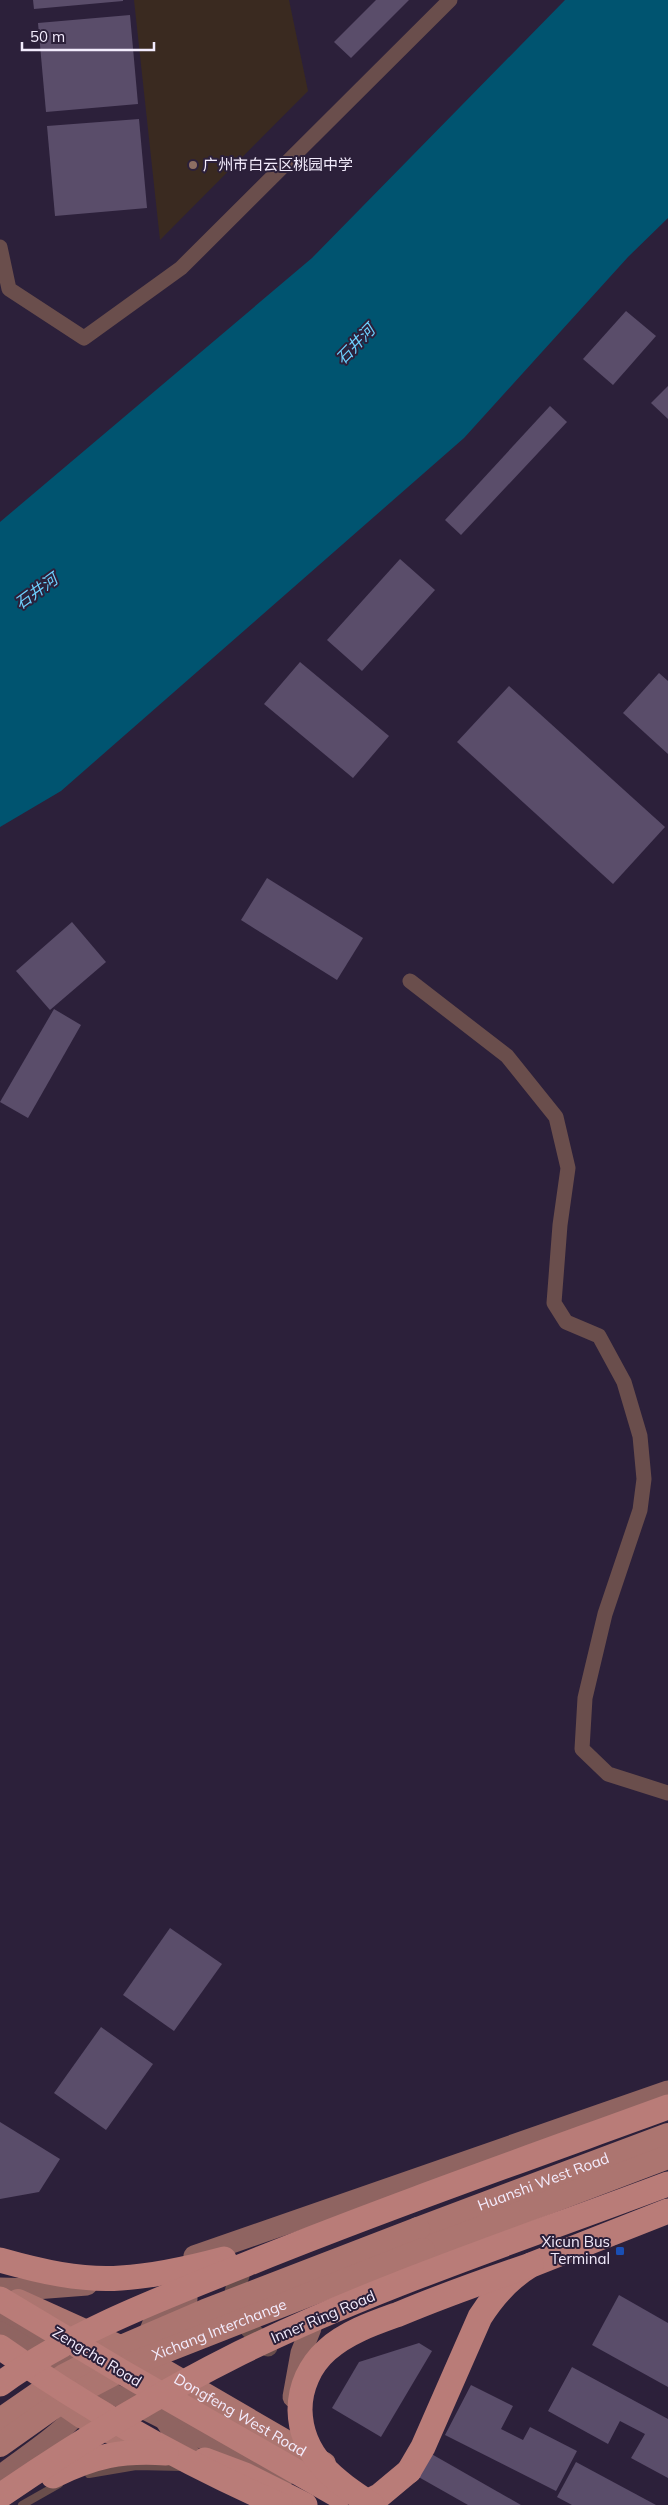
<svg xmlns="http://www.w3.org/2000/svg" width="668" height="2505" font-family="Mulish,'Noto Sans SC',sans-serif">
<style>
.education{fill:#3a2a20}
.water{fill:#005470}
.building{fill:#5a4d6a}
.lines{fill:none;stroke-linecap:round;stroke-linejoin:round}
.service{stroke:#6a4e4c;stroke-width:8}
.minor{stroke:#6a4e4c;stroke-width:15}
.tertiary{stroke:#6a4e4c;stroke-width:19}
.secondary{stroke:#8f6461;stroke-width:21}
.primary{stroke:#ac7570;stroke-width:24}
.trunk{stroke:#b97c78;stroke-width:25}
.primary-bridge{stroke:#ac7570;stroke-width:24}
.trunk-bridge{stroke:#b97c78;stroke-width:25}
.education-dot{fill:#8d6e63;stroke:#2c203a;stroke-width:2}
.transit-dot{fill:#1a4fb4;stroke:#2c203a;stroke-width:2}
.labels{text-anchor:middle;stroke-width:4;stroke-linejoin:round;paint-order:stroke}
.poi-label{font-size:15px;fill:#f3ecfd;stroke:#2c203a;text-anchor:start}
.street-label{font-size:15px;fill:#f3ecfd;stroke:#2c203a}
.water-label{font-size:16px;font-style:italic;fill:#6dd1fe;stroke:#2c203a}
</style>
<rect width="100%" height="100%" fill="#2c203a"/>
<polygon class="education" points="134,0 289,0 308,91 160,240"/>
<polygon class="water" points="565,0 668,0 668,218 628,257 464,438 61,791 0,827 0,522 312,258"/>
<g class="building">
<polygon points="33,0 123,0 123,1 34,9"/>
<polygon points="376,0 409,0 351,58 334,42"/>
<polygon points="130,15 138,104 46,112 38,23"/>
<polygon points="139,119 147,208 55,216 47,126"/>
<polygon points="626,311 656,336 613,385 583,359"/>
<polygon points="668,386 668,419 651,403"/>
<polygon points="550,406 567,422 461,535 445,520"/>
<polygon points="400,559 435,590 362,671 327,640"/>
<polygon points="300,662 389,736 353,778 264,704"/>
<polygon points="659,673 668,681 668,754 623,713"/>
<polygon points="509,686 665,827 613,884 457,742"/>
<polygon points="267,878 363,938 337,980 241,920"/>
<polygon points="72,922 106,962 50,1010 16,971"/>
<polygon points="54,1009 81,1025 28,1118 0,1102"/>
<polygon points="170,1928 222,1964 174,2031 123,1995"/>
<polygon points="101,2027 153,2064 106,2130 54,2093"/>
<polygon points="0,2122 60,2159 39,2192 0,2199"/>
<polygon points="619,2295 668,2323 668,2387 592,2345"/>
<polygon points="419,2343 432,2351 381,2437 332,2408 359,2362"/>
<polygon points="572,2367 668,2419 668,2478 631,2458 645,2434 620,2421 608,2444 548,2411"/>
<polygon points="471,2385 513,2406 501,2429 523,2440 530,2427 577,2451 556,2491 445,2435"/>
<polygon points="428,2452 521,2505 468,2505 415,2475"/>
<polygon points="576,2462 656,2505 572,2505 557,2497"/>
</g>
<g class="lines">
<g class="service">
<polyline points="89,2474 136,2466 182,2467"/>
<polyline points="22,2505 59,2484"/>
</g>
<g class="minor">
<polyline points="0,247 9,289 84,338 181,268 450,0"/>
<polyline points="410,981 507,1056 556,1117 568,1168 560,1225 554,1303 566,1322 599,1336 624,1382 640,1436 644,1479 640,1510 605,1614 585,1698 582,1749 608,1774 668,1793"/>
</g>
<path class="tertiary" d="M240 2276C222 2308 247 2326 268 2347"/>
<g class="secondary">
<polyline points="194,2256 668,2091"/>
<polyline points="0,2288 35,2289 87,2285"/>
<polyline points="0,2313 56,2351"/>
<polyline points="0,2332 41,2356 88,2373"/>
<path d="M147 2348C150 2316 159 2311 187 2299"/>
<path d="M80 2379C150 2408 214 2449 286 2475"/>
<path d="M152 2383C157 2417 179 2440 199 2466"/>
<polyline points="293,2397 301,2353 311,2328"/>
<path d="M0 2476C21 2459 78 2424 85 2400"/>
</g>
<g class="primary">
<path id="s1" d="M418 2229 668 2135"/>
<polyline points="423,2250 668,2157"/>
<path id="s2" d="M18 2301 133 2353 324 2464"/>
<polyline points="45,2391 81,2416 118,2436"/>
</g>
<g class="trunk">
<polyline points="205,2460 245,2475 305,2505"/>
<path d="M409 2471 423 2447 480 2317C494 2295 509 2278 531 2265L668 2211"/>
</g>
<g class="primary-bridge">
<polyline points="0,2420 64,2376 112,2351 205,2311 418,2229"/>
<path id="s3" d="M0 2445 65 2399 132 2364 423 2250"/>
</g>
<g class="trunk-bridge">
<path d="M0 2260C39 2271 81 2281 121 2278 156 2276 190 2268 224 2259"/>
<polyline points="0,2299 122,2372 339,2496"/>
<path d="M0 2347C88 2409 182 2462 280 2505"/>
<path d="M0 2384C75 2330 163 2298 247 2264 386 2208 528 2158 668 2107"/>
<path d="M53 2476C94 2456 121 2450 166 2453"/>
<path d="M0 2496C77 2443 156 2395 240 2353 377 2286 525 2238 668 2184"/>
<polyline points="361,2505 379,2496 409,2471"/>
<path d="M372 2505C336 2481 301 2458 300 2410 300 2387 310 2365 327 2350 347 2332 374 2323 399 2314 442 2296 487 2280 531 2265"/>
</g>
</g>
<circle class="education-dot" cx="193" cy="165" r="5"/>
<rect class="transit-dot" x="615" y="2246" width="10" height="10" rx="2.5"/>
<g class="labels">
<g class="poi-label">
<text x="203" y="170">广州市白云区桃园中学</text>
<text x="610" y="2247" text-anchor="end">Xicun Bus<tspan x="610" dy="17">Terminal</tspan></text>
</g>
<g class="street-label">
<text dy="5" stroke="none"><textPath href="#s1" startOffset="134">Huanshi West Road</textPath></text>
<text transform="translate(323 2317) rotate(-23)" y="5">Inner Ring Road</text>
<text dy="5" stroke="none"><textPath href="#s3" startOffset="249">Xichang Interchange</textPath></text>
<text transform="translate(97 2357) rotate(31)" y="5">Zengcha Road</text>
<text dy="5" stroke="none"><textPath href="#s2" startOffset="250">Dongfeng West Road</textPath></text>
</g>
<g class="water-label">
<text transform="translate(355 344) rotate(-46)" y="6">石井河</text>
<text transform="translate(36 591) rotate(-36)" y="6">石井河</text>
</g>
</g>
<path d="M22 42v8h132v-8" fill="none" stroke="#f3ecfd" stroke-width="2.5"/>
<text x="30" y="42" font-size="15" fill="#f3ecfd" stroke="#2c203a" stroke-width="4" paint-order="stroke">50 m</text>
</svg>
